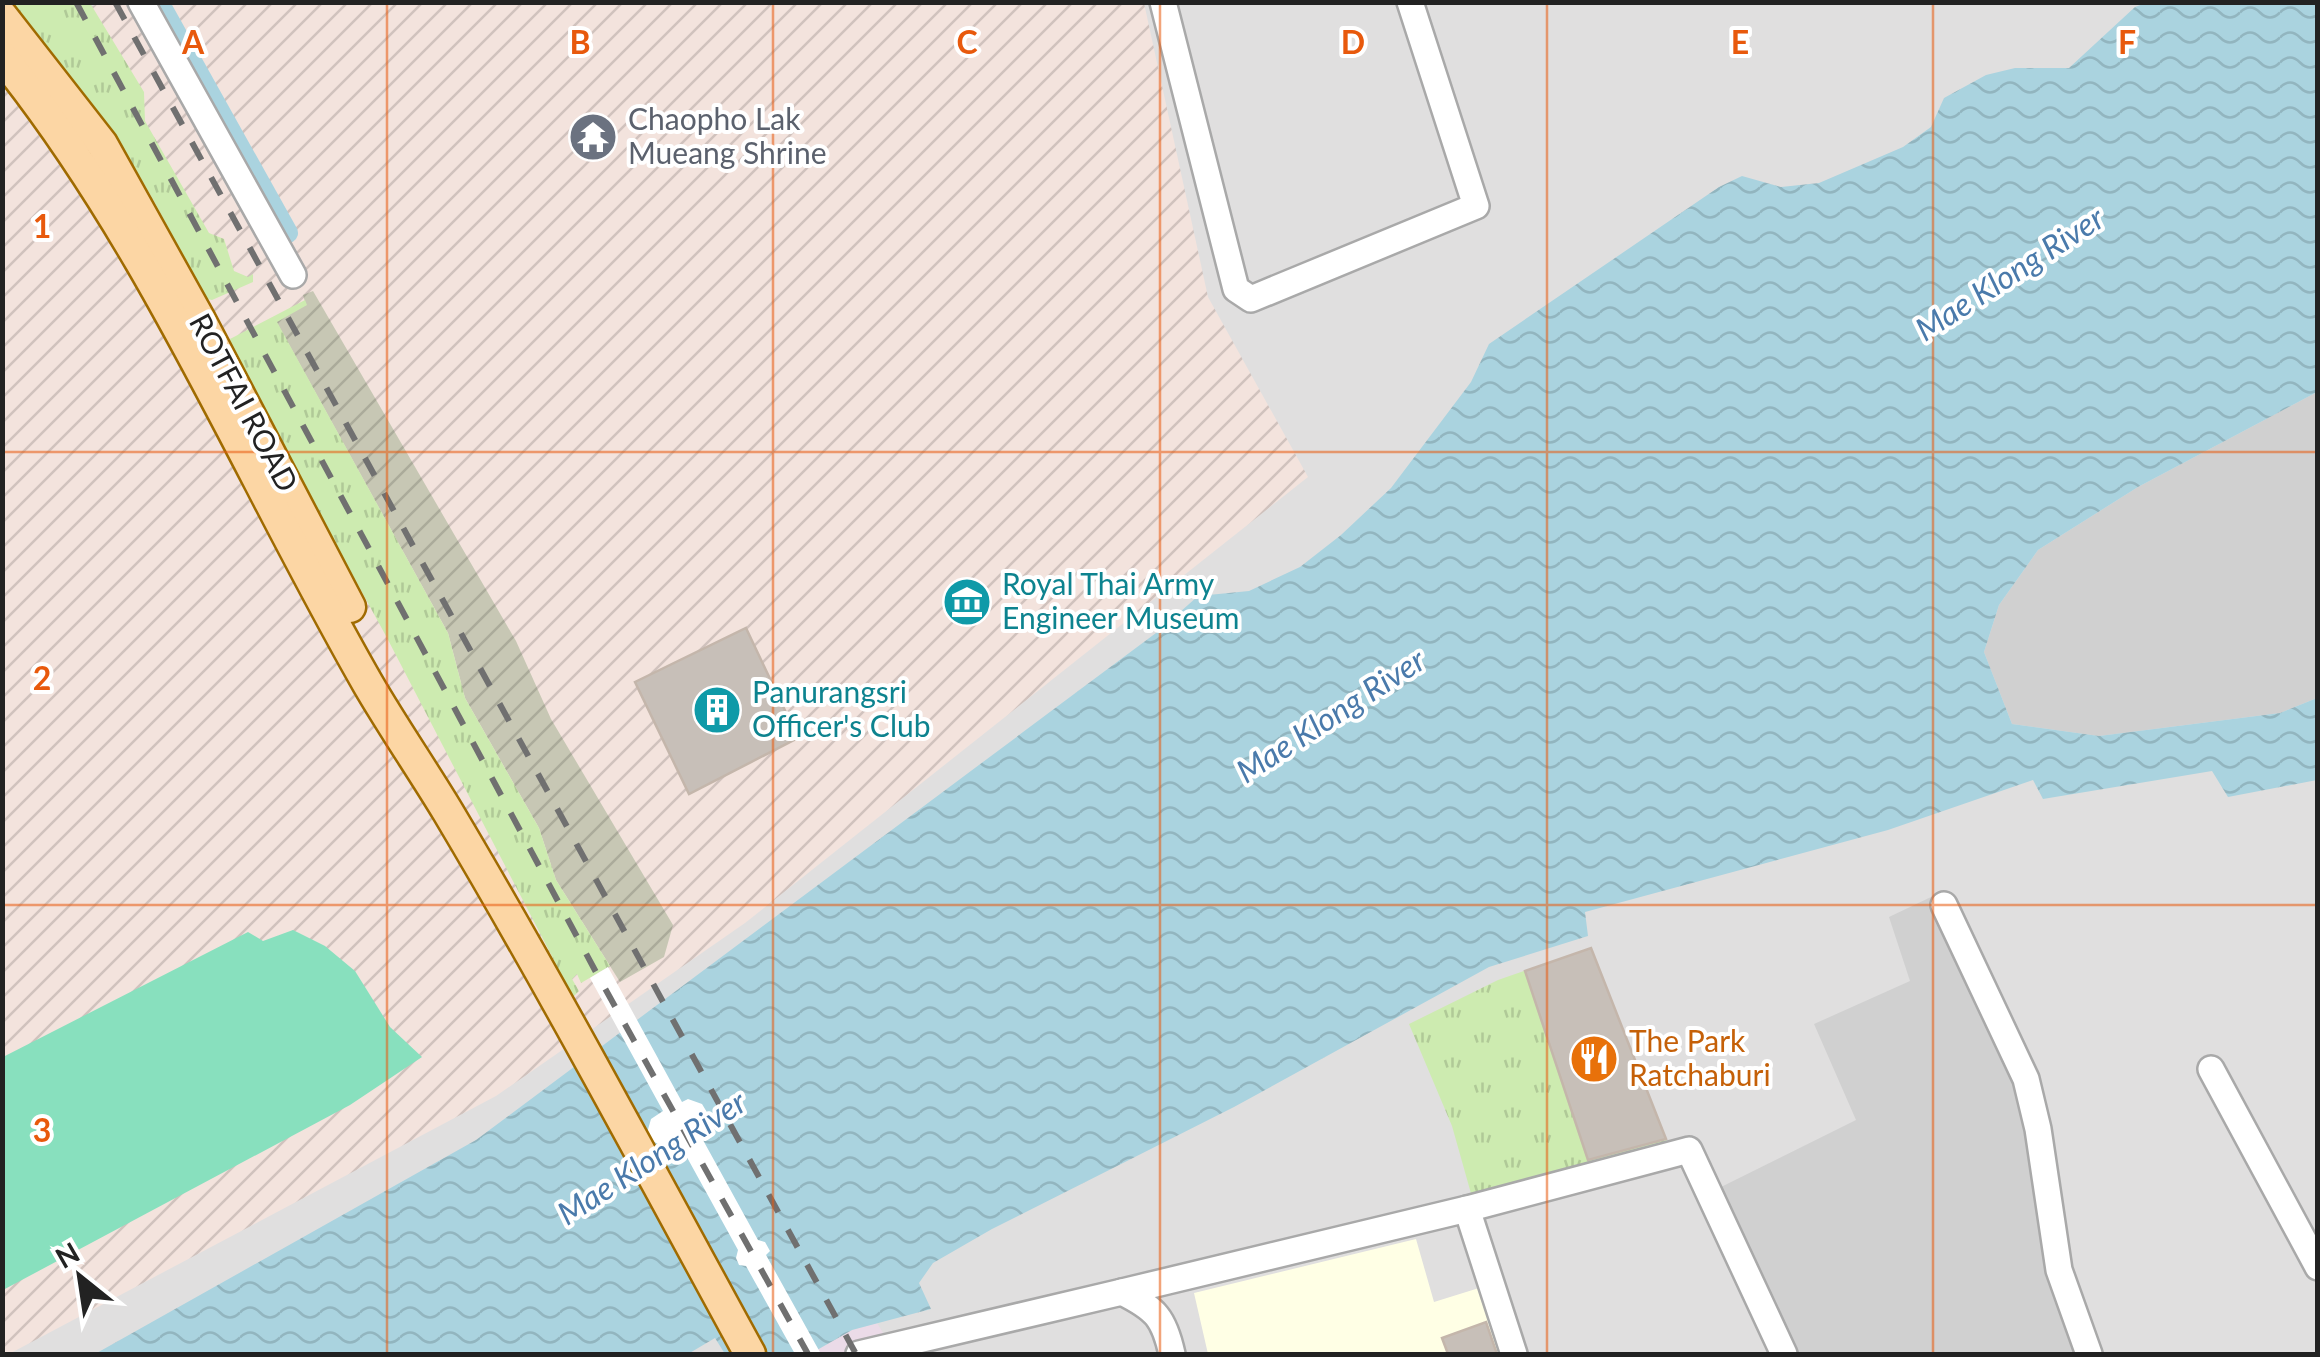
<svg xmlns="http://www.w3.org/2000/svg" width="2320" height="1357" font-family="Lato,sans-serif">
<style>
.residential{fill:#e0dfdf}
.industrial{fill:#ebdbe8}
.education{fill:#ffffe5}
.religious{fill:#d0d0d0}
.military{fill:url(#military-furrows)}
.construction{fill:url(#construction-furrows)}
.grass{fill:url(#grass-tufts)}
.pitch{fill:#88e0be}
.water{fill:url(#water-waves)}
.pier{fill:#fff}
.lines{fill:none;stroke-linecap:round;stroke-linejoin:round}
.canal{stroke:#aad3df;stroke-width:20}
.building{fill:#c7bfb8;stroke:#c4b6ab;stroke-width:2.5}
.minor-casing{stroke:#a9a9a9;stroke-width:30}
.major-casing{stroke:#a06b00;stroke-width:35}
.minor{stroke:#fff;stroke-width:25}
.major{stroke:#fcd6a4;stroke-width:30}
.rail{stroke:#707070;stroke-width:6;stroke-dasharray:20 20;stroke-linecap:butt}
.grid{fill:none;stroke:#e8590c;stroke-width:2.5;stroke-opacity:0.55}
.labels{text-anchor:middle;stroke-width:8;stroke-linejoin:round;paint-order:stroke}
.worship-label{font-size:30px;fill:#5b616d;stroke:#fff;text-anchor:start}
.street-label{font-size:30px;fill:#222;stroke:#fff}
.culture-label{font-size:30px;fill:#0d838f;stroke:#fff;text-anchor:start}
.food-label{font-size:30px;fill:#c56008;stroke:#fff;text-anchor:start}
.water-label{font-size:32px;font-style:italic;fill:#4a7aab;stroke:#fff}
.grid-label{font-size:32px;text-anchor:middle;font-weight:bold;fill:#e8590c;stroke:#fff;stroke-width:8;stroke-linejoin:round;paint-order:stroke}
</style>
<defs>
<pattern id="military-furrows" width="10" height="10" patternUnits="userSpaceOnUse" patternTransform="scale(2.5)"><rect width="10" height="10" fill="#f3e3dd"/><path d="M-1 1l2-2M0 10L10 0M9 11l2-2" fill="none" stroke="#d0c2bd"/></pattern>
<pattern id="construction-furrows" width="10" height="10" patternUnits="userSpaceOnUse" patternTransform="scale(2.5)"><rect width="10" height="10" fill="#c7c7b4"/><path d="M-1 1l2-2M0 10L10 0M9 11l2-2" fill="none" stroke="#abab9a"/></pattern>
<pattern id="grass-tufts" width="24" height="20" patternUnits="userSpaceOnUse" patternTransform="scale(2.5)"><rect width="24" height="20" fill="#cdebb0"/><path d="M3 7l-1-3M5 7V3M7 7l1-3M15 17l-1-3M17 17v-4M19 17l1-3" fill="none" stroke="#b0c997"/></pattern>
<pattern id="water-waves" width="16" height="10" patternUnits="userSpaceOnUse" patternTransform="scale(2.5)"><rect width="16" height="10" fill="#aad3df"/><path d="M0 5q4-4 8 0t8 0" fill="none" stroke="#92b5bf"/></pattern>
</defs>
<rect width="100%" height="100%" fill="#f2efe9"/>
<rect class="residential" x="3" y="3" width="2314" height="1351"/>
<polygon class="industrial" points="877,1323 896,1354 810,1354 852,1330"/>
<polygon class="education" points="1416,1239 1434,1302 1479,1288 1502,1354 1208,1354 1194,1293"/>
<g class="religious">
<polygon points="2317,392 2317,698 2280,713 2099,736 2012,724 1984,652 1999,605 2038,550 2138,487"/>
<polygon points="1931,897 2018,1092 2041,1236 2083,1354 1796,1354 1715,1190 1856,1120 1814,1024 1910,981 1889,917"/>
</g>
<polygon class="military" points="101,2 1144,3 1208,297 1308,477 745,923 496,1096 9,1354 3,1354 3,51"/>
<polygon class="construction" points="313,291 516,641 551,719 673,925 664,957 620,982 556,880 539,828 465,698 448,633 276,321 306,305 303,295"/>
<g class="grass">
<path d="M6 3H90L144 92 145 121 209 233 224 239 234 271 248 277 253 274V282L212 300 199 297C171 222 125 147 76 85 54 57 29 31 6 3Z"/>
<polygon points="305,300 307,305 277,322 448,633 465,698 539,828 556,880 610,966 581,983 577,974 572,979 579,991 568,1002 553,972 557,966 386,636 232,355 230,339"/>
<polygon points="1591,948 1669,1147 1472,1197 1452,1126 1409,1024 1498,980"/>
</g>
<polygon class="pitch" points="293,930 325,946 355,971 390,1027 422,1057 350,1105 3,1290 3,1057 248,932 263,941"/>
<polygon class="water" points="2146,3 2317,3 2317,392 2138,487 2038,550 1999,605 1984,652 2012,724 2099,736 2280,713 2317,698 2317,780 2228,797 2212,771 2043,799 2033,780 1888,830 1585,912 1588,936 1489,967 1234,1107 992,1229 933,1263 919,1283 931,1309 852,1330 810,1354 725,1354 715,1338 688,1354 95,1354 476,1140 1160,630 1198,596 1249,591 1300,567 1341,535 1391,488 1471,382 1489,344 1719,187 1742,176 1781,187 1819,183 1903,147 1931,127 1944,98 1986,75 2015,68 2069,68 2135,7"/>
<polygon class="pier" points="608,967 682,1102 688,1099 702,1104 708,1114 706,1125 698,1131 758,1240 765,1242 770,1251 766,1255 821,1354 795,1354 746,1266 739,1265 736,1258 738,1250 678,1141 665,1147 652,1141 647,1133 651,1119 663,1111 590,978"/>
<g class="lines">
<polyline class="canal" points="159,2 288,233"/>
</g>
<g class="building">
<polygon points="746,628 798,738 689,794 635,682"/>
<polygon points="1591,948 1666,1139 1588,1160 1525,971"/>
<polygon points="1486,1322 1497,1354 1448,1354 1442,1338"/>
</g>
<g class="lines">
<g class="minor-casing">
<g id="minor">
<polyline points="141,2 293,275"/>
<polyline points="1163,2 1236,289 1251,299 1476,206 1410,2"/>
<polyline points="1944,905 2026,1079 2038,1129 2059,1270 2089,1354"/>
<polyline points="2211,1069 2318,1267"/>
<polyline points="1467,1209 1514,1354"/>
<polyline points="1122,1292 1467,1209 1689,1150 1784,1354"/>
<path d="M859 1354 1122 1292C1156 1309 1164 1318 1172 1354"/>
</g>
</g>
<g class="major-casing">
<g id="major">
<polyline points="2,16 102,144 200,320 350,607"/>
<path d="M2 57C154 246 248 475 368 684 393 727 422 769 448 812 554 990 651 1173 750 1354"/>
</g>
</g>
<use href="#minor" class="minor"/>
<use href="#major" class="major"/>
<g class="rail">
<polyline points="76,2 597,974 808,1354"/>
<polyline points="115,2 856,1354"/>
</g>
</g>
<path class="grid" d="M387 2V1354M773 2V1354M1160 2V1354M1547 2V1354M1933 2V1354M2 452H2318M2 905H2318"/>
<defs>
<g id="temple-disc" transform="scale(2.5)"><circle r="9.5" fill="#6b7280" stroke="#fff"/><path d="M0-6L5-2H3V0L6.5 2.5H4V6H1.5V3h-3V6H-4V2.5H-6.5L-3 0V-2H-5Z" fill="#fff"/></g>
<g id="museum-disc" transform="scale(2.5)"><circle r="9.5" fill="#0f9aa8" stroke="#fff"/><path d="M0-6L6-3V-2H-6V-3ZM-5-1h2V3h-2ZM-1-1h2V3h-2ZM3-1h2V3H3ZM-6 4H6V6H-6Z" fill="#fff"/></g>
<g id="building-disc" transform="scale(2.5)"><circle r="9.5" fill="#0f9aa8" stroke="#fff"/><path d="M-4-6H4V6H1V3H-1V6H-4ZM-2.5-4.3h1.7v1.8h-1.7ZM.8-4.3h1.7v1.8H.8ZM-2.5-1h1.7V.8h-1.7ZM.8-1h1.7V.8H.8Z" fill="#fff"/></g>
<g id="restaurant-disc" transform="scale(2.5)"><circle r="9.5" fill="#e8710a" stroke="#fff"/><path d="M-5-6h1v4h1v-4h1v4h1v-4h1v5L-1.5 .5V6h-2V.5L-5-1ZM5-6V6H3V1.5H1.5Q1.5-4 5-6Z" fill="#fff"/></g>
</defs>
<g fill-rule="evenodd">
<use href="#temple-disc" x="593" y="137"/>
<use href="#museum-disc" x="967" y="602"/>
<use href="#building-disc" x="717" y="710"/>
<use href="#restaurant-disc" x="1594" y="1059"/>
</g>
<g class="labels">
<g class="worship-label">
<text x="628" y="130">Chaopho Lak<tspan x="628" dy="34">Mueang Shrine</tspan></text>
</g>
<g class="street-label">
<text transform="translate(243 403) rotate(62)" y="10">ROTFAI ROAD</text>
</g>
<g class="culture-label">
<text x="1002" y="595">Royal Thai Army<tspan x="1002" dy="34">Engineer Museum</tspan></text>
<text x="752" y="703">Panurangsri<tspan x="752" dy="34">Officer's Club</tspan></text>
</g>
<g class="food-label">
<text x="1629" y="1052">The Park<tspan x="1629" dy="34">Ratchaburi</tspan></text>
</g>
<g class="water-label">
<text transform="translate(2010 274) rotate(-33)" y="11">Mae Klong River</text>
<text transform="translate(1331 716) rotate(-33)" y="11">Mae Klong River</text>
<text transform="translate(652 1158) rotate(-33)" y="11">Mae Klong River</text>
</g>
</g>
<g class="grid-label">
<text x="193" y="54">A</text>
<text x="580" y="54">B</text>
<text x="967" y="54">C</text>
<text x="1353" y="54">D</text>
<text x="1740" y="54">E</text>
<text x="2127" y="54">F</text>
<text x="42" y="238">1</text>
<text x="42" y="690">2</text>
<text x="42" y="1142">3</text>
</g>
<rect width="2320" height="1357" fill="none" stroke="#222222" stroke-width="10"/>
<g transform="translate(80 1277) rotate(330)" stroke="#ffffff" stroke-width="8" paint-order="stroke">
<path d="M0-8L18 38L0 25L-18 38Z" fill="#222222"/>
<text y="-15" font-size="28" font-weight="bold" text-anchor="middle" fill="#222222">N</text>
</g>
</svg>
